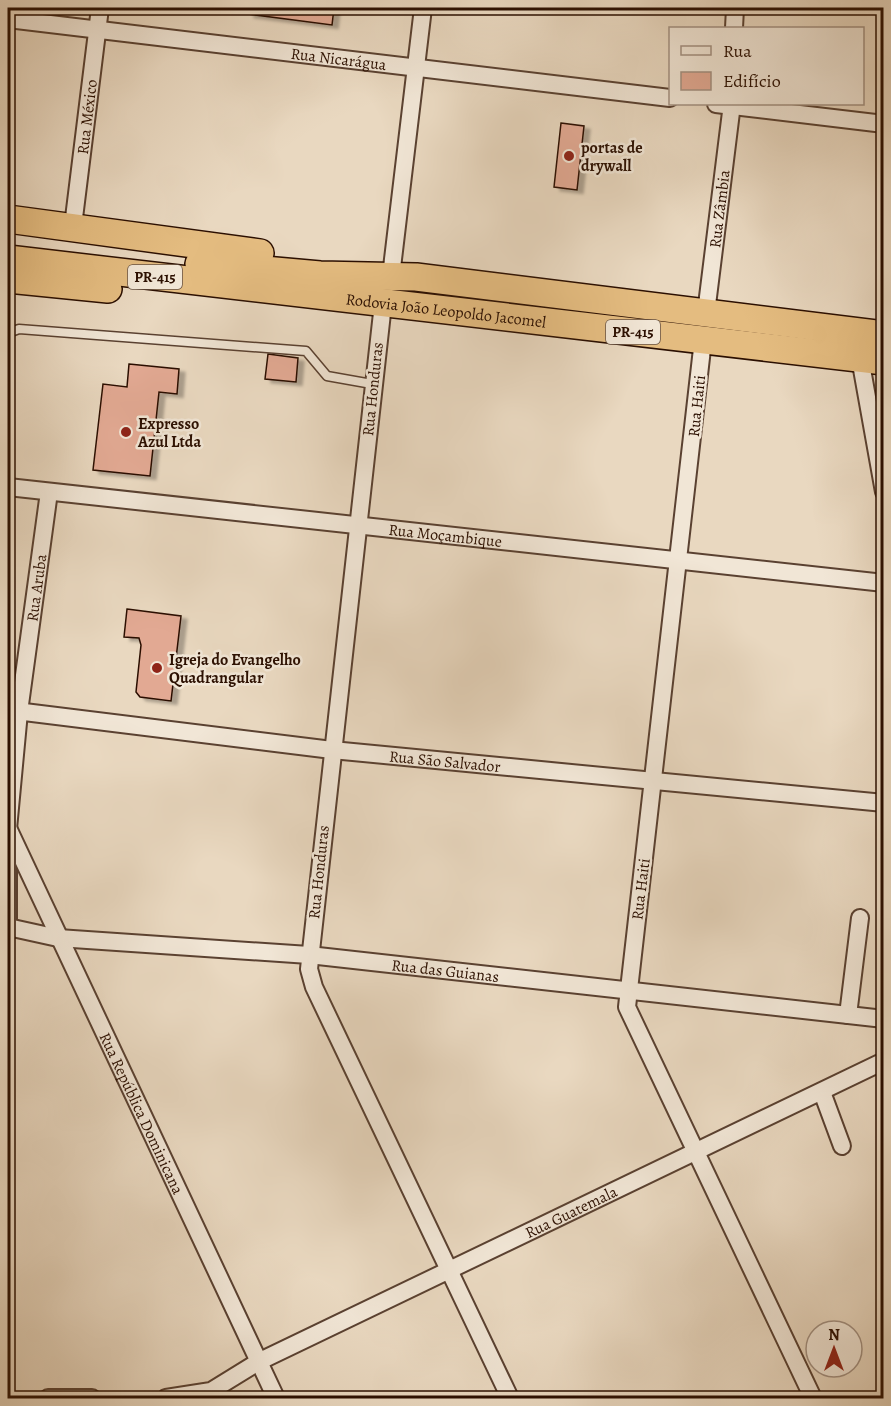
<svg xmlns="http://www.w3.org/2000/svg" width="891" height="1406" font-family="Alegreya,serif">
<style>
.building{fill:#e2a993;stroke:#2b0f01;stroke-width:1.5;filter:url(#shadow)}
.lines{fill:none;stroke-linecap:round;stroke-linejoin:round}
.service-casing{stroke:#5a4131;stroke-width:11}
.minor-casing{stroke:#5a4131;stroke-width:20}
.trunk-casing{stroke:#2b0f01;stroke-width:30}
.service{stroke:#f1e6d6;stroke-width:8}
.minor{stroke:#f1e6d6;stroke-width:16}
.trunk{stroke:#e4bc80;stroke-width:27}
.poi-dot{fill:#8f2418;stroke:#f1e6d6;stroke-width:2}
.labels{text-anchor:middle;stroke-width:5;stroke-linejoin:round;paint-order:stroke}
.shield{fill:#f1e6d6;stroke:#665041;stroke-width:1.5}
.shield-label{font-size:15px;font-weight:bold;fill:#2b0f01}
.street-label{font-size:16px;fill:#2b0f01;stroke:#f1e6d6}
.poi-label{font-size:16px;font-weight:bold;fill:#2b0f01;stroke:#f1e6d6;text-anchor:start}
</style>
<defs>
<filter id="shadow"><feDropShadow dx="6" dy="3.5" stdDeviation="1.5" flood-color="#0004"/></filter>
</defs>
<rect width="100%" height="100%" fill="#e9d8c0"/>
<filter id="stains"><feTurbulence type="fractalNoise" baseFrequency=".00333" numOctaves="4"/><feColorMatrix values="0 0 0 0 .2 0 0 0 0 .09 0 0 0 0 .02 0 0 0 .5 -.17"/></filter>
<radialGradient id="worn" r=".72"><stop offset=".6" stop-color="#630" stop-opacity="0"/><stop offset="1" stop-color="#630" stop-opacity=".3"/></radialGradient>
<g class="building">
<polygon points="249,8 334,8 332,25 248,14"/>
<polygon points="561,123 584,126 577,190 554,187"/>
<polygon points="268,354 298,358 296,382 265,379"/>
<polygon points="129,364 179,369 177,394 159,392 150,476 93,470 103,384 127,387"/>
<polygon points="127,609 181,616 171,701 140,697 136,692 141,645 139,638 124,637"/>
</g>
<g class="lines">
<g class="service-casing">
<polyline id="service" points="8,333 19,329 306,351 327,376 372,384"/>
</g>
<g class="minor-casing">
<g id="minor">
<path id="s1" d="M8 19 670 98"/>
<polyline points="734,28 735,8"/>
<polyline points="716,104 884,124"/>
<path id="s2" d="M73 226 100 8"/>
<polyline points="391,276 423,8"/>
<polyline points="383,304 309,969 314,987 510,1398"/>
<path id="s3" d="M706 313 732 104"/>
<polyline points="703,340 627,1007 813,1398"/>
<polyline points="860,358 884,492"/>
<path id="s4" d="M8 487 884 583"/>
<path id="s5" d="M8 710 332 750 884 803"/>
<path id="s6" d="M8 828 276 1398"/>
<path id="s7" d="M8 927 58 938 309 955 884 1019"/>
<path id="s8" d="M8 932V829L19 712 49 492"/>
<polyline points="848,1015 860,918"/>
<polyline points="822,1092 842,1146"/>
<polyline points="48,1398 92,1398"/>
<path id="s9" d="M166 1398 211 1391 258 1362 884 1061"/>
</g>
</g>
<g class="trunk-casing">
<g id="trunk">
<polyline points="8,219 260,253"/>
<path id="s10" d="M8 259 884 361"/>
<polyline points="199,264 320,275 416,277 884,335"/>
<polyline points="8,279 108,289"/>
</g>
</g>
<use href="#service" class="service"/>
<use href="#minor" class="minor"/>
<use href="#trunk" class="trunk"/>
</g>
<g class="poi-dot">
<circle cx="569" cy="156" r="6"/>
<circle cx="126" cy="432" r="6"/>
<circle cx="157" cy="668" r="6"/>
</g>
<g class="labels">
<g class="shield">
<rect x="128" y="265" width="54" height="24" rx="4.5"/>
<rect x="606" y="320" width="54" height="24" rx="4.5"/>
</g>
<g class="shield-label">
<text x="155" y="282">PR-415</text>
<text x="633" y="337">PR-415</text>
</g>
<g class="street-label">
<text dy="6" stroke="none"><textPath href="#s1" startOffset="333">Rua Nicarágua</textPath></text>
<text dy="6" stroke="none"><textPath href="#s2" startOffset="110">Rua México</textPath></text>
<text dy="6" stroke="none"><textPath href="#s3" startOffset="105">Rua Zâmbia</textPath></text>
<text dy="6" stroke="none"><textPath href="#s10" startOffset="441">Rodovia João Leopoldo Jacomel</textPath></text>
<text transform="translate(372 389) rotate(-84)" y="6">Rua Honduras</text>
<text transform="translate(696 406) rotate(-84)" y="6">Rua Haiti</text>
<text dy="6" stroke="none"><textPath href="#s4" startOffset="440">Rua Moçambique</textPath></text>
<text dy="6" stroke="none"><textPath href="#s8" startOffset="346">Rua Aruba</textPath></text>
<text dy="6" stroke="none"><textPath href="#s5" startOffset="440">Rua São Salvador</textPath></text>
<text transform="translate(318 872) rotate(-84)" y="6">Rua Honduras</text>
<text transform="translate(640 889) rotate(-83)" y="6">Rua Haiti</text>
<text dy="6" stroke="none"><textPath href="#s7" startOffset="440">Rua das Guianas</textPath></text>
<text dy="6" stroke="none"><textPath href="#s6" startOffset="315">Rua República Dominicana</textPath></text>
<text dy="6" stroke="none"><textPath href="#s9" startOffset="448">Rua Guatemala</textPath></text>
</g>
<g class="poi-label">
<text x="581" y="153">portas de<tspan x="581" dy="18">drywall</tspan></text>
<text x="138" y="429">Expresso<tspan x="138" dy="18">Azul Ltda</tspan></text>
<text x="169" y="665">Igreja do Evangelho<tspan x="169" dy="18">Quadrangular</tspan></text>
</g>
</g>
<rect width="891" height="1406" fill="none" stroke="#e9d8c0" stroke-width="30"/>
<rect x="9" y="9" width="873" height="1388" fill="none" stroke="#2b0f01" stroke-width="3"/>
<rect x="15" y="15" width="861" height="1376" fill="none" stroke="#2b0f01" stroke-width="1.5"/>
<rect x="669" y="27" width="195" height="78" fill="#f1e6d6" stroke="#a29081" stroke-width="1.5"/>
<rect x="681" y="46" width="30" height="9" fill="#f1e6d6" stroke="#a29081" stroke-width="1.5"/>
<text x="723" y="57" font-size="18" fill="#2b0f01">Rua</text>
<rect x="681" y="72" width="30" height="18" fill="#e2a993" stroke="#a29081" stroke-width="1.5"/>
<text x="723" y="87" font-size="18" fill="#2b0f01">Edifício</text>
<g transform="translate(834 1349)"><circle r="28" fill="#f1e6d6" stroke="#a29081" stroke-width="1.5"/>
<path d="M0-4.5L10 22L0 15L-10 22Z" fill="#8f2418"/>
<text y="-9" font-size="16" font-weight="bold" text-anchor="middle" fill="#2b0f01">N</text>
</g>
<rect width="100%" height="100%" filter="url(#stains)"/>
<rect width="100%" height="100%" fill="url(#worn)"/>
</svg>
